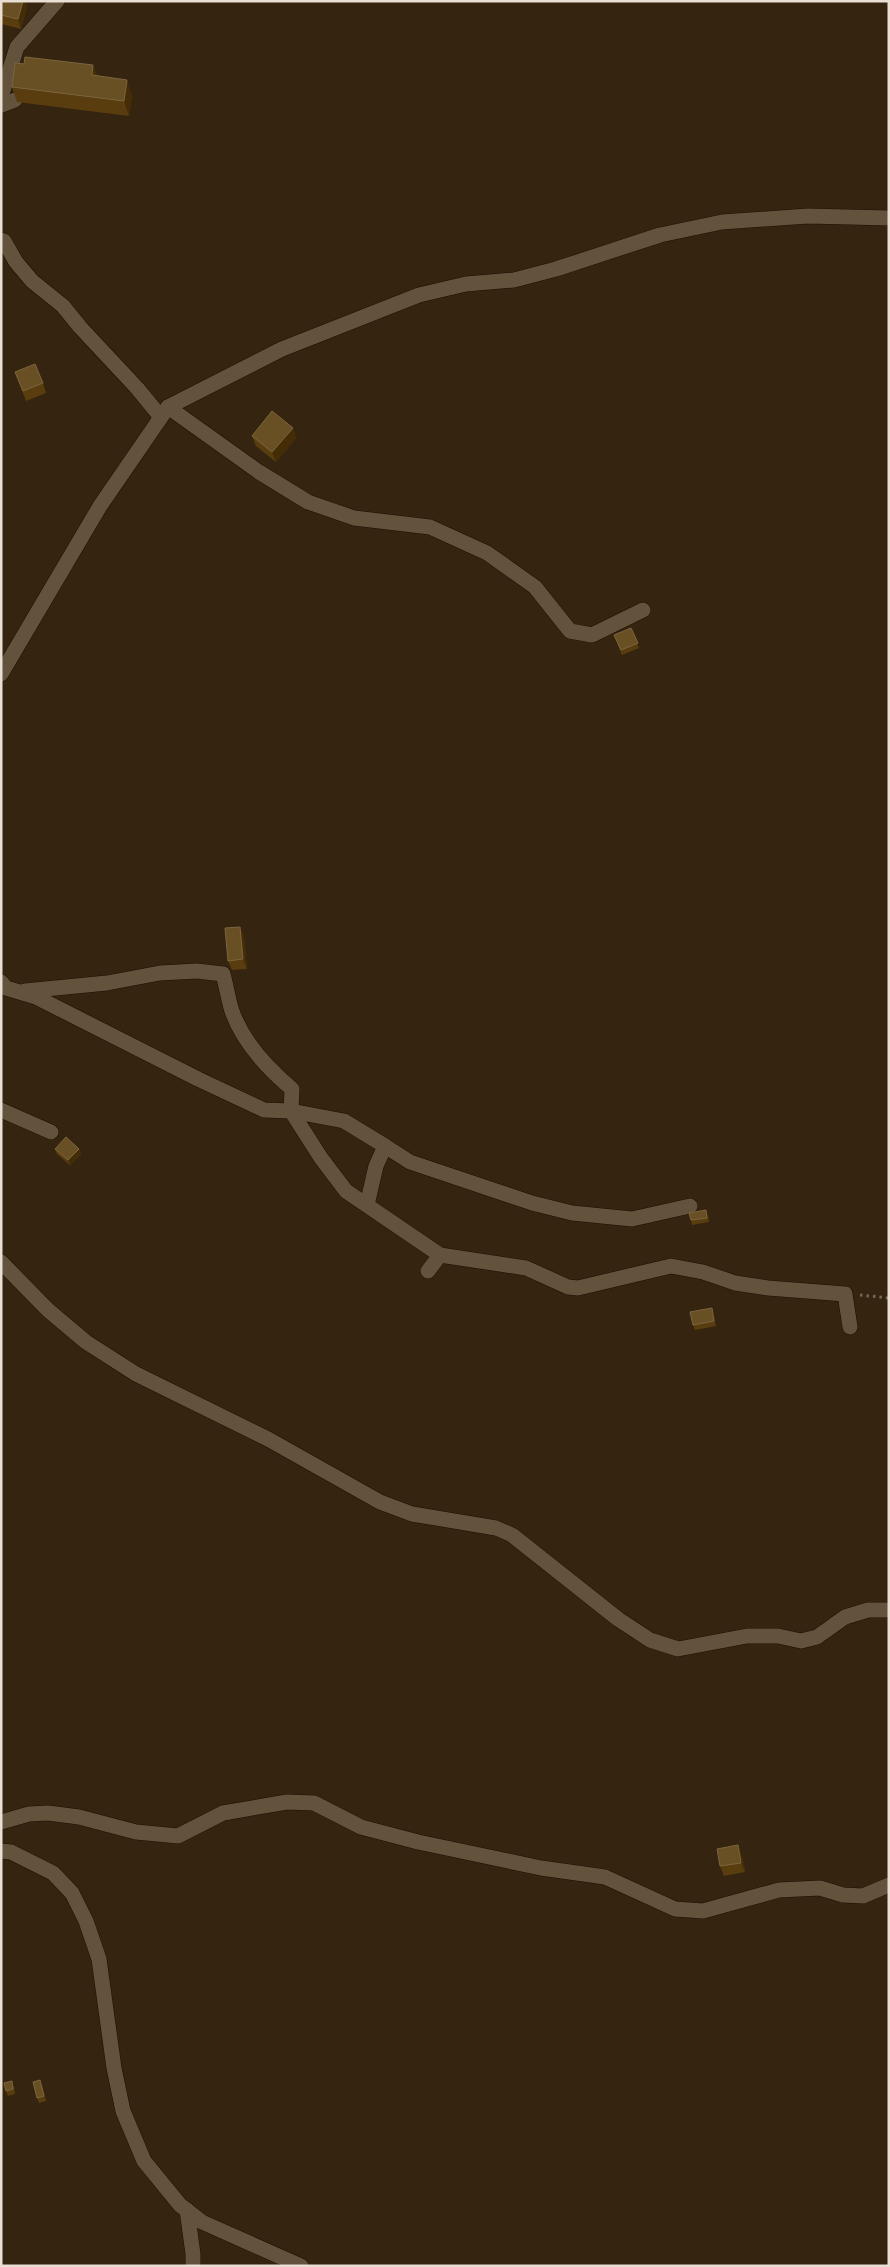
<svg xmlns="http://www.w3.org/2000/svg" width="890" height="2267" font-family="Helvetica,sans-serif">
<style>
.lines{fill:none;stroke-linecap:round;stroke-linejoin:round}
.minor-casing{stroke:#1c0e00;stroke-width:16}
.path{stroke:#766856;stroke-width:3;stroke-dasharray:2.5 4;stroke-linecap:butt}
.minor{stroke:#63523c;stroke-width:15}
.wall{fill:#593d0f}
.shaded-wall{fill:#442c06}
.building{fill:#684f24;stroke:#7c653f}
</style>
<rect width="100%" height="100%" fill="#352510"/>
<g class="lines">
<g class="minor-casing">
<g id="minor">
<polyline points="1,97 17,47 57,1"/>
<polyline points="2,105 15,100"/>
<polyline points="1,240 4,241 16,262 32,281 63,306 80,327 137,388 160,416"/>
<polyline points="168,407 259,472 308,502 354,518 430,527 487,553 535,587 570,631 592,635 643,610"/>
<polyline points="1,674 100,506 168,407 282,349 419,295 466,284 514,280 556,269 660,235 722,222 808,216 889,218"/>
<polyline points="1,982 6,988 36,997 198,1079 264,1110 291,1111 321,1158 346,1191 440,1255 428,1271"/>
<path d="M25 991 107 983 160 973 197 971 223 974C226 985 228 997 231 1008 241 1040 267 1068 292 1089L291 1111 344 1121 385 1146 376 1166 367 1205"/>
<polyline points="1,1110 51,1132"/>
<polyline points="385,1146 410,1162 532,1203 572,1213 632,1219 690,1206"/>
<polyline points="440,1255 526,1268 568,1287 578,1288 671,1266 703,1272 735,1283 768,1288 845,1294 850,1327"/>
<polyline points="1,1262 48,1310 86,1342 136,1374 268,1439 380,1502 412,1514 496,1528 512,1535 618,1619 650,1640 678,1649 747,1636 778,1636 801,1641 817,1637 845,1617 868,1610 889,1610"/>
<polyline points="1,1822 29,1814 48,1813 79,1817 136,1832 178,1836 223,1813 287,1802 314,1803 361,1827 418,1842 541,1868 605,1877 675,1909 703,1911 779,1890 820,1888 843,1895 863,1896 889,1885"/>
<polyline points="1,1851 11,1852 53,1873 72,1893 86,1921 99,1959 114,2068 123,2111 144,2161 180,2205 202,2222 301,2266"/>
<polyline points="187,2210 193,2254 193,2266"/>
</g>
</g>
<polyline class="path" points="860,1295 889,1298"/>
<use href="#minor" class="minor"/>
</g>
<g class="wall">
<polygon points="1,1 25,1 27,7 21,29 1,24"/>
<polygon points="24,64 93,65 97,76 132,95 129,116 17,102 12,87"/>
<polygon points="15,372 43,383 46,393 26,401"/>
<polygon points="293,428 296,438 276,462 256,446 252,436"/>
<polygon points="631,628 639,648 622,655 614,635"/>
<polygon points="240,927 244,937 247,969 232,970 228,961"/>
<polygon points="55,1149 79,1149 81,1154 70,1165 57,1154"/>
<polygon points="708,1215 709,1222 692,1225 691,1220"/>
<polygon points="712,1308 716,1326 695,1330 693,1325"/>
<polygon points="742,1855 745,1872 724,1876 720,1866"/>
<polygon points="42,2085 46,2101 39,2103 37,2098"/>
<polygon points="14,2086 15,2094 8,2096 6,2091"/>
</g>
<g class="shaded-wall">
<polygon points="23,1 25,1 27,7 21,29 18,19"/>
<polygon points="93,65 98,80 92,75"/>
<polygon points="127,80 132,95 129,116 124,101"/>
<polygon points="293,428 296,438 276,462 272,452"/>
<polygon points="240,927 244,937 247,969 243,959"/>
<polygon points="79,1149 81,1154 70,1165 68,1160"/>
<polygon points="738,1845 742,1855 745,1872 741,1863"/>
</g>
<g class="building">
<polygon points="1,1 23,1 18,19 1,15"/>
<polygon points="25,57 93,65 92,75 127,80 124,101 12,87 15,63 24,64"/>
<polygon points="35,364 43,383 23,391 15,372"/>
<polygon points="272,411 293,428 272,452 252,436"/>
<polygon points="631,628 638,643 621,650 614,635"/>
<polygon points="240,927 243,959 228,961 225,928"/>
<polygon points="66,1137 79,1149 68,1160 55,1149"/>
<polygon points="706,1210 707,1218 691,1220 689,1213"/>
<polygon points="712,1308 714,1321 693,1325 690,1312"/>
<polygon points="738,1845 741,1863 720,1866 717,1849"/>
<polygon points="40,2080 44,2096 37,2098 33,2082"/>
<polygon points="12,2081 13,2089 6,2091 4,2083"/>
</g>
<rect width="890" height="2267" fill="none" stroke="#e9dfd2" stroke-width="5"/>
</svg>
